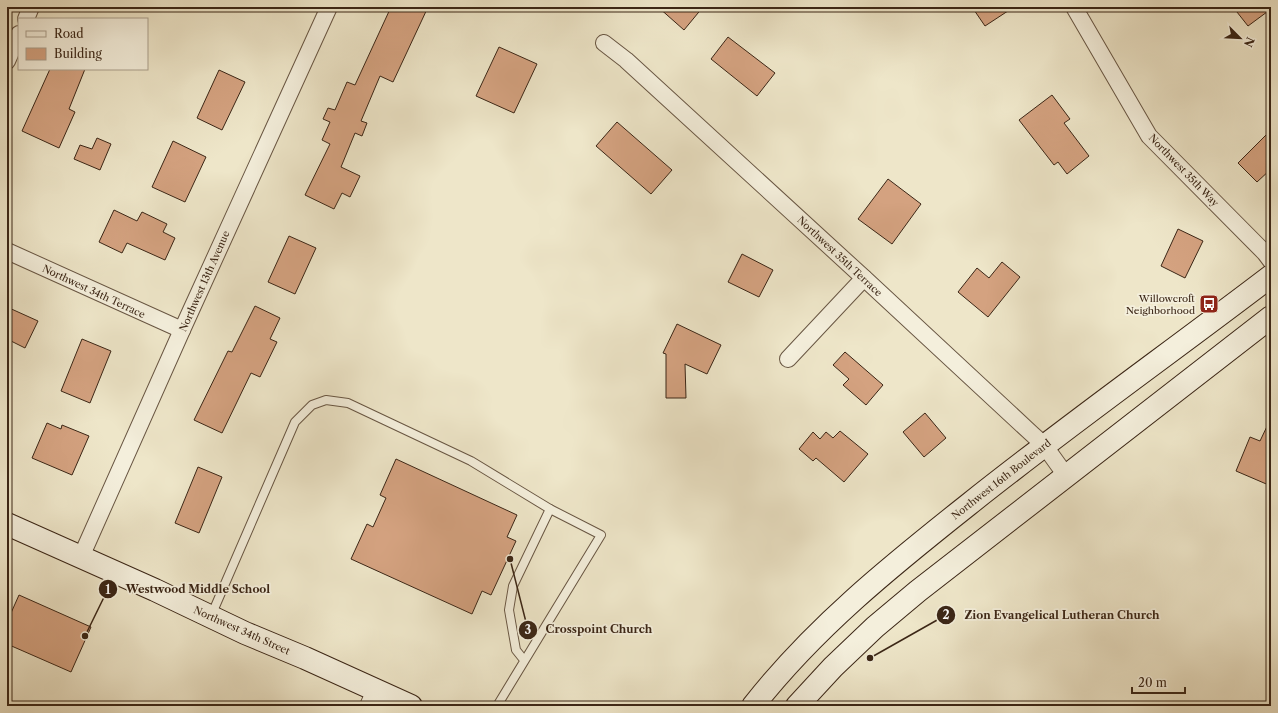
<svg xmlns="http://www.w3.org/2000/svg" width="1278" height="713" font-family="'Libre Caslon Text',serif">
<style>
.building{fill:#d4a280;stroke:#3b2616}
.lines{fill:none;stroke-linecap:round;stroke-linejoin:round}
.service-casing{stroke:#685643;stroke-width:10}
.minor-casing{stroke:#685643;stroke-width:18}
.secondary-casing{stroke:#3b2616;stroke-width:24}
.path{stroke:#3b2616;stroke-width:2.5;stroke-dasharray:3 2;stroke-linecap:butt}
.service{stroke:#f4efdc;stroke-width:8}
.minor{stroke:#f4efdc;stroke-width:16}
.secondary{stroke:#f4efdc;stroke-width:22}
.labels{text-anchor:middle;stroke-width:3.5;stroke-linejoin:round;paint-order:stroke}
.street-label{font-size:10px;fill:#3b2616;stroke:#f4efdc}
.poi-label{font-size:10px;fill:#3b2616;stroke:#f4efdc;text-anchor:end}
.leader{fill:none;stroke:#3b2616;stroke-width:1.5}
.callout-dot{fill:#3b2616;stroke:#f4efdc;stroke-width:1.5}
.mark-label{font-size:12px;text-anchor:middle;font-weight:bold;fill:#fff}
.callout-label{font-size:11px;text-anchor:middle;font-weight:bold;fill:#3b2616;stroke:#f4efdc;stroke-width:3.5;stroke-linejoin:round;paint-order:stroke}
</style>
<rect width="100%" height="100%" fill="#eee6c9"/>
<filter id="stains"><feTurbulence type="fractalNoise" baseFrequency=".005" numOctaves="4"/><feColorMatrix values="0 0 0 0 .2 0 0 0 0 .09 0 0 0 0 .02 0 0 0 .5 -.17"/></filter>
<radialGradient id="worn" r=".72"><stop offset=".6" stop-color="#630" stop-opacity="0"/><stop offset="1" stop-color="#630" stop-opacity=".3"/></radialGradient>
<g class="building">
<polygon points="391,7 428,7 393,82 380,76 361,121 367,123 362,136 355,133 341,167 360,176 350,197 342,193 334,209 305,195 330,144 322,140 330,122 323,119 328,108 335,110 347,82 355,85"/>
<polygon points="658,7 703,7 684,30"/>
<polygon points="972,7 1014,7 985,26"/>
<polygon points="1233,7 1271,7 1271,9 1248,26"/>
<polygon points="728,37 775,73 757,96 711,59"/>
<polygon points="499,47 537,64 514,113 476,96"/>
<polygon points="50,69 85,69 69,109 75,112 59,148 22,131"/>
<polygon points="219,70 245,82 222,130 197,118"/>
<polygon points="1052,95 1070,119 1064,123 1089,156 1067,174 1058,162 1054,165 1019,120"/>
<polygon points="617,122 672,170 651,194 596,146"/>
<polygon points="1271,130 1271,169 1257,182 1238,163"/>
<polygon points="97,138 111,144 100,170 74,159 80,145 92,149"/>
<polygon points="173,141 206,157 185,202 152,187"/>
<polygon points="888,179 921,204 892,244 858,219"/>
<polygon points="114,210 137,221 142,212 167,224 163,232 175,238 165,260 127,243 122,253 99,242"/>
<polygon points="1178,229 1203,241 1185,278 1161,266"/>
<polygon points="289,236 316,248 295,294 268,282"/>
<polygon points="742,254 773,270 759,297 728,282"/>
<polygon points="1002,262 1020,277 988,317 958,292 977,268 989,278"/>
<polygon points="255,306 280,318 270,339 277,342 260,377 251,373 222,433 194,420 228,351 232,352"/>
<polygon points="7,307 38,321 25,348 7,339"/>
<polygon points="677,324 721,345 707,374 685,364 686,398 666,398 666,354 663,353"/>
<polygon points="82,339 111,351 90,403 61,391"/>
<polygon points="845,352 883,385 866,405 843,385 849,379 833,365"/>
<polygon points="925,413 946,438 924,457 903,432"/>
<polygon points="1271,418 1271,486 1236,471 1250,437 1260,441"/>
<polygon points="47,423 61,429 62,425 89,436 72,475 32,458"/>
<polygon points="840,431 868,454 844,482 816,458 813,461 799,449 813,432 820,439 826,432 833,438"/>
<polygon points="396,459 517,515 507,537 516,541 491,595 482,591 472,614 351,559 367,524 373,527 386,498 380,495"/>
<polygon points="198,467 222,477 199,533 175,523"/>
<polygon points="19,595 91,627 71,672 7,644 7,622"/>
</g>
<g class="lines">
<g class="service-casing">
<g id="service">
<polyline points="211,616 295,422 312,405 326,400 348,403 471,461 550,509"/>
<polyline points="497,706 601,535 550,509 513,586 509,610 516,650 524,660"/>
</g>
</g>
<g class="minor-casing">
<g id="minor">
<polyline points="1074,7 1149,136 1265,253 1271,261"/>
<polyline points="26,19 31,7"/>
<polyline points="604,43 626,60 864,278 1032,434 1044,445 1067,477"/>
<polyline points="7,61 19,34"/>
<polyline points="7,251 182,330"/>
<polyline points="788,359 864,278"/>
<polyline points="81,557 182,330 329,7"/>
<polyline points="368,706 375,690"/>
</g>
</g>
<g class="secondary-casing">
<g id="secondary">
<polyline points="7,524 155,590 245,633 305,658 411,706"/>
<path d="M753 706C814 628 891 566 968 505 1067 426 1170 353 1271 276"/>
<polyline points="797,706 833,667 875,627 918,591 1271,317"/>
</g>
</g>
<polyline class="path" points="167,706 180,703 187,706"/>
<use href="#service" class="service"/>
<use href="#minor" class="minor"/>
<use href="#secondary" class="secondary"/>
</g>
<defs>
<g id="bus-square" transform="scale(1)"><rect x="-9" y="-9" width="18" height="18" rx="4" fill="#8f2418" stroke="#f4efdc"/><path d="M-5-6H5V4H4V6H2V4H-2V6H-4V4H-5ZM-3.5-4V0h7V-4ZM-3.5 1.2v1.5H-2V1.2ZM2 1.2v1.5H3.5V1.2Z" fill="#fff"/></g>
</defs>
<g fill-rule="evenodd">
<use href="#bus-square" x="1209" y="304"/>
</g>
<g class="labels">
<g class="street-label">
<text transform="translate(1184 170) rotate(46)" y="4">Northwest 35th Way</text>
<text transform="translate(840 256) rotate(43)" y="4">Northwest 35th Terrace</text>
<text transform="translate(204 281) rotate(-66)" y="4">Northwest 13th Avenue</text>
<text transform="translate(94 291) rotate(25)" y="4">Northwest 34th Terrace</text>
<text transform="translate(1001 479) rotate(-38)" y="4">Northwest 16th Boulevard</text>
<text transform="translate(242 630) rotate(24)" y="4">Northwest 34th Street</text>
</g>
<g class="poi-label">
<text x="1195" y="302">Willowcroft<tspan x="1195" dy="12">Neighborhood</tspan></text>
</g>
</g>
<path class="leader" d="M85 636L108 589M870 658L946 615M510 559L528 630"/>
<g class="callout-dot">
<circle cx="85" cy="636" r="4"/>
<circle cx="870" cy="658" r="4"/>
<circle cx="510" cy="559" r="4"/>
<circle cx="108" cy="589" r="10"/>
<circle cx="946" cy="615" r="10"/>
<circle cx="528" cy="630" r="10"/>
</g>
<g class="mark-label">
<text x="108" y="594">1</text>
<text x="946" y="619">2</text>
<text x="528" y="634">3</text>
</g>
<g class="callout-label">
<text x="198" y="593">Westwood Middle School</text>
<text x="1062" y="619">Zion Evangelical Lutheran Church</text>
<text x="599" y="633">Crosspoint Church</text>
</g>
<rect width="1278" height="713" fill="none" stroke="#eee6c9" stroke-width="24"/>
<rect x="8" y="8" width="1262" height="697" fill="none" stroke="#3b2616" stroke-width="2"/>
<rect x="12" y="12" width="1254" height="689" fill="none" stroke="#3b2616"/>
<rect x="18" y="18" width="130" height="52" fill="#f4efdc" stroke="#aa9f8d"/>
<rect x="26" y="31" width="20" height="6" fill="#f4efdc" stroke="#aa9f8d"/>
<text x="54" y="38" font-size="12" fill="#3b2616">Road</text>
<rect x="26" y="48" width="20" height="12" fill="#d4a280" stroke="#aa9f8d"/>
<text x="54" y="58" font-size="12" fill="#3b2616">Building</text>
<g transform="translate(1240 38) rotate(114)" stroke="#f4efdc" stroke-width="3" paint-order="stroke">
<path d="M0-3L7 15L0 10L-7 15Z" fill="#3b2616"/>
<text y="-6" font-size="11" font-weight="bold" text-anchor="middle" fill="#3b2616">N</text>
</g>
<path d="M1132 687v6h53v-6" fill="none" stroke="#3b2616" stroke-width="2"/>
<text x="1138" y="687" font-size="12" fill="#3b2616" stroke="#f4efdc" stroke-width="3" paint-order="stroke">20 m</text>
<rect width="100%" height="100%" filter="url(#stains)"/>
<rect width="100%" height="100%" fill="url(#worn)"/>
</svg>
